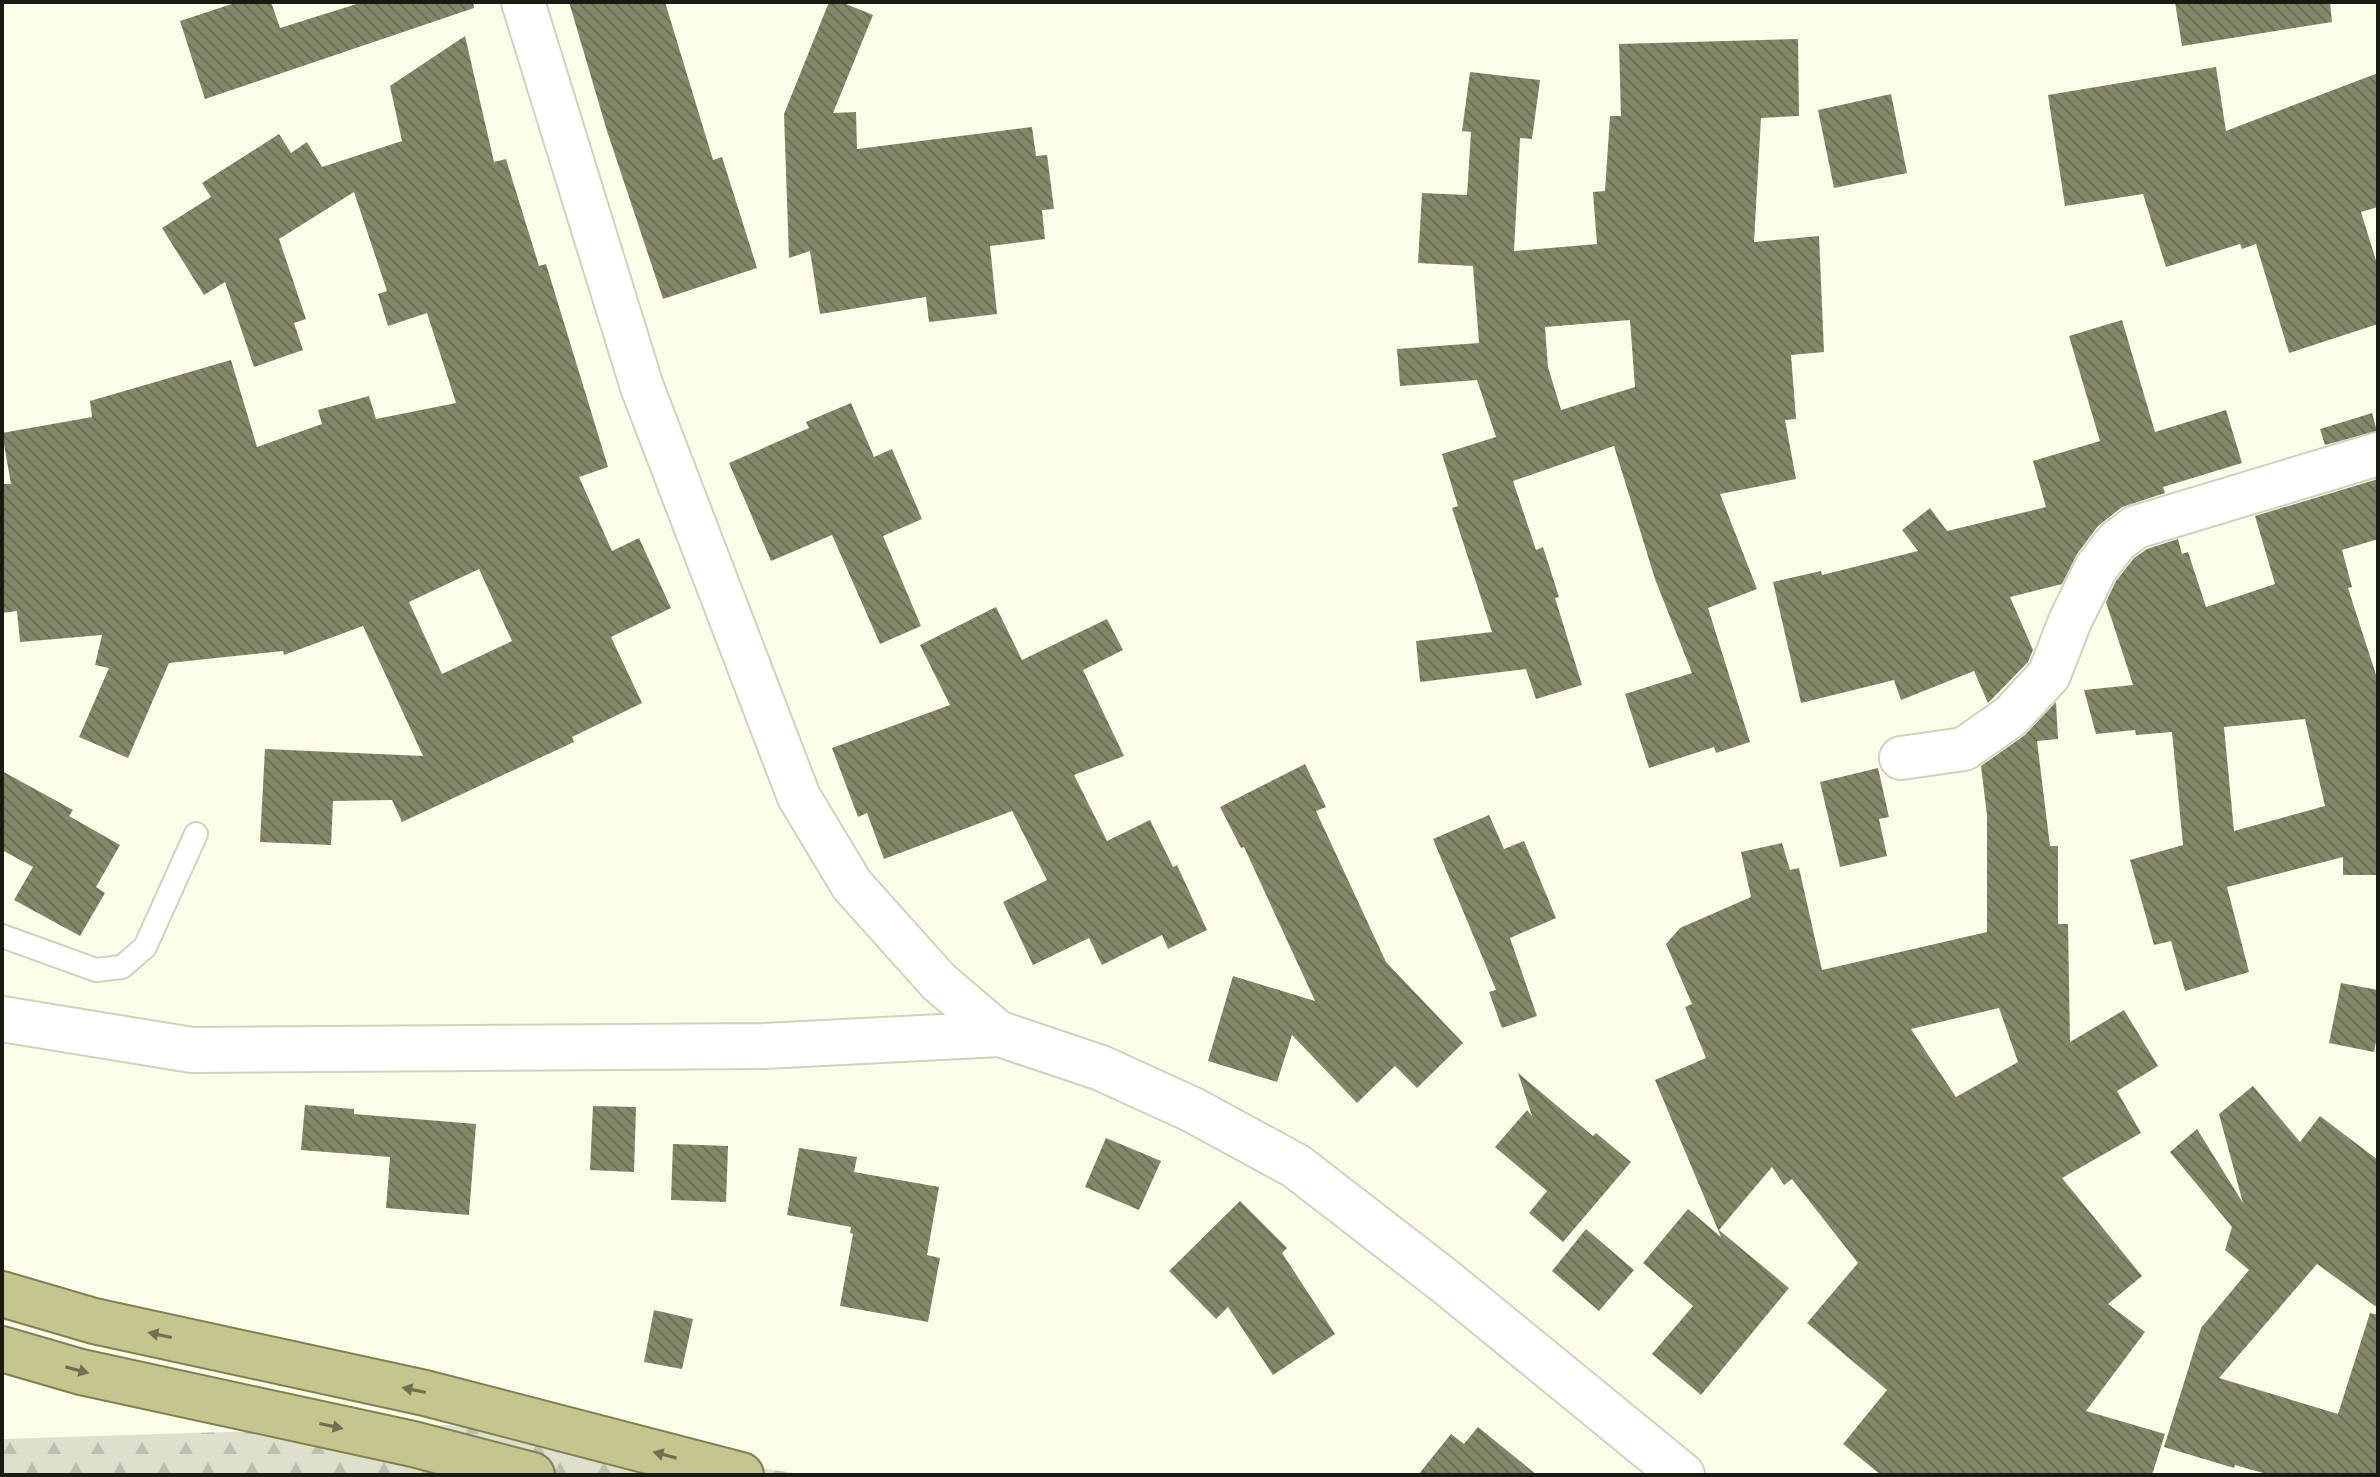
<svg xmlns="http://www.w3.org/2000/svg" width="2380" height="1477" font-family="'PT Sans',sans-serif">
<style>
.forest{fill:url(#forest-firs)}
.building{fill:url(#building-back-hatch);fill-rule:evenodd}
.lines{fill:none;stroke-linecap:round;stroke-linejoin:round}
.service-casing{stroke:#d0d2be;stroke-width:26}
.minor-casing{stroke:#d0d2be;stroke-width:46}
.tertiary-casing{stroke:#d0d2be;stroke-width:48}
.trunk-casing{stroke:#7f8151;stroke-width:48}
.service{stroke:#fff;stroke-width:22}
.minor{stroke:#fff;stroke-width:42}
.tertiary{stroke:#fff;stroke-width:44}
.trunk{stroke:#c4c68e;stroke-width:44}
.oneway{fill:#6f7050}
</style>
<defs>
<pattern id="forest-firs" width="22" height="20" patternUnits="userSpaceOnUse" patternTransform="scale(2)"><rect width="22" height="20" fill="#dee0cd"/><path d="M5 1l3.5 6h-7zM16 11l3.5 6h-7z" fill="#bec0af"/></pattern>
<pattern id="building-back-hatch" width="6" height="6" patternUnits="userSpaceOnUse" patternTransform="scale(2)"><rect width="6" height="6" fill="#858769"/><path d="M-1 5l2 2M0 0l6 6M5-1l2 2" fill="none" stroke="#6c6e55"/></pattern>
</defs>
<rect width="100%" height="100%" fill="#fcfde9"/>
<polygon class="forest" points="449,1425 809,1475 2,1475 2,1439"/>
<g class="building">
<polygon points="238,2 271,2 280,28 363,2 473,2 474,8 205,99 180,21"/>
<polygon points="569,2 665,2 713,160 722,157 757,268 663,299 607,131"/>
<polygon points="829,2 841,2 873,15 833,113 856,112 857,149 1032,127 1036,156 1047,155 1054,209 1042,210 1045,239 990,246 997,314 929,322 926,297 820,314 810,251 789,258 784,114"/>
<polygon points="2175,2 2330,2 2332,22 2182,46"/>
<path d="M465 36 494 162 506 159 539 266 546 264 608 467 579 477 612 551 639 538 671 608 611 637 642 703 572 737 574 742 402 822 392 800 333 801 331 845 260 842 265 749 423 756 363 626 284 655 283 651 169 663 128 758 79 737 109 668 95 665 102 635 20 642 17 611 2 613V484H11L2 433 92 417 90 401 231 360 257 447 322 424 318 410 369 396 376 419 456 403 427 313 388 326 378 294 387 291 354 192 279 239 306 319 294 323 303 350 254 367 225 282 204 295 162 228 211 197 202 183 279 134 291 153 307 142 322 167 402 141 390 86ZM479 569 512 641 442 674 409 602Z"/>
<path d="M1798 39 1799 116 1761 118 1754 242 1819 236 1824 352 1791 355 1796 419 1785 420 1796 479 1720 494 1757 589 1708 608 1750 742 1716 753 1714 747 1649 768 1625 694 1692 673 1655 579 1614 446 1513 481 1536 550 1543 547 1559 597 1555 598 1582 685 1536 699 1526 669 1420 682 1416 641 1492 632 1452 508 1458 506 1442 454 1496 437 1477 380 1400 386 1397 349 1479 343 1473 266 1418 263 1422 193 1467 195 1471 132 1462 131 1470 72 1540 80 1532 139 1520 138 1514 251 1597 244 1593 192 1605 191 1610 116H1621L1619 44ZM1630 320 1635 387 1561 410 1548 367 1545 327Z"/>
<polygon points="2216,67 2226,131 2378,73 2378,207 2361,212 2378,267 2378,324 2289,353 2256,244 2242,249 2240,244 2166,267 2143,194 2065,206 2048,95"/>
<polygon points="1891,94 1907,173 1834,188 1818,110"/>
<polygon points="2122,320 2155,432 2226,410 2242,463 2163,487 2165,493 2122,507 2098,526 2077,554 2062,584 2010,597 2033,650 2028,662 1988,703 1974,671 1901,700 1894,680 1801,703 1773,582 1821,571 1822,575 1918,551 1902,530 1930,508 1947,531 2046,507 2033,461 2100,441 2069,336"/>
<polygon points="851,403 874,457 892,449 922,519 883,536 921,626 880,644 832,535 771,561 729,463 809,428 806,422"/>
<polygon points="2372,413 2377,431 2325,445 2320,429"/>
<path d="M2378 479V539L2342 550 2352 587 2348 588 2378 681V875H2343V857L2227 887 2249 972 2185 991 2171 941 2154 945 2130 860 2183 845 2172 732 2136 735 2135 730 2096 734 2084 690 2133 685 2106 602 2116 581 2134 558 2147 549 2178 539 2182 554 2188 552 2206 607 2275 584 2255 516ZM2305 719 2325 806 2234 831 2224 727Z"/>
<polygon points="996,607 1022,660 1107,619 1123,650 1083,670 1124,756 1074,775 1107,841 1150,820 1173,867 1177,865 1207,930 1168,949 1162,935 1102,965 1089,938 1033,965 1003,902 1047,880 1012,811 884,859 867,813 858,817 832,748 950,705 920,645"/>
<path d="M2056 702 2058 739 2037 741 2050 846H2058V924H2068L2070 1042 2124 1010 2158 1066 2117 1091 2141 1133 2062 1178 2142 1276 2108 1304 2145 1332 2086 1411 2165 1434 2152 1475H1881L1843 1444 1887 1390 1807 1323 1858 1263 1792 1179 1784 1185 1772 1167 1719 1230 1789 1288 1701 1395 1652 1354 1693 1306 1643 1263 1688 1209 1721 1237 1655 1080 1706 1058 1685 1007 1692 1004 1666 944 1680 928 1751 897 1741 852 1782 843 1790 870 1799 868 1822 970 1987 932V815L1981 766 2025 735ZM1999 1008 2018 1062 1956 1097 1911 1029Z"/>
<polygon points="1305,764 1326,807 1316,811 1386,962 1463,1043 1417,1088 1395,1066 1357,1103 1292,1035 1277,1082 1208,1061 1233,976 1315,1001 1244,847 1241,848 1220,807"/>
<polygon points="1878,768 1889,817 1879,819 1887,856 1840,867 1820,782"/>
<polygon points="2,771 73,810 69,816 120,845 96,887 105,893 80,936 14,900 33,867 2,850"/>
<polygon points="1489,815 1504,849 1524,841 1556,918 1510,938 1537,1016 1502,1028 1489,992 1496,990 1433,839"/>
<polygon points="2341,983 2378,990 2378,1031 2374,1052 2329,1043"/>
<polygon points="1518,1073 1593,1136 1596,1133 1631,1162 1563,1242 1529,1213 1547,1191 1495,1147 1527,1110 1532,1116"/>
<polygon points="2253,1086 2300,1142 2320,1116 2378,1160 2378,1308 2317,1264 2219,1378 2338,1414 2370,1313 2378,1315 2378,1475 2270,1475 2235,1465 2234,1468 2164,1447 2201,1328 2249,1270 2225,1250 2232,1227 2170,1152 2197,1129 2243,1203 2219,1114"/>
<polygon points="305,1105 354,1109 354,1114 476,1124 469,1215 386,1208 390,1157 301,1150"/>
<polygon points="593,1106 636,1107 634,1172 590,1170"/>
<polygon points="1106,1138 1161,1161 1139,1210 1085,1187"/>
<polygon points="673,1144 728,1146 726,1202 671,1200"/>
<polygon points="799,1148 857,1157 854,1172 939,1187 927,1255 940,1258 928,1322 840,1306 853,1234 850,1233 851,1227 787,1215"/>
<polygon points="1240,1201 1287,1248 1282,1253 1335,1334 1273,1375 1228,1307 1216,1319 1169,1271"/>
<polygon points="1586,1229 1634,1270 1599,1311 1552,1271"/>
<polygon points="654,1310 693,1319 682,1369 644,1362"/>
<polygon points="1478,1427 1537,1475 1418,1475 1451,1434 1464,1444"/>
</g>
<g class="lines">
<g class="service-casing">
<polyline id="service" points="2,936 96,970 122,967 145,947 196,834"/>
</g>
<g class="minor-casing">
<g id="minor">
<polyline points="523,2 642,387 799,797 852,885 939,982 1000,1034"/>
<polyline points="1901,758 1964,749 2011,716 2049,675 2070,621 2096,568 2117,541 2136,527 2378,454"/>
</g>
</g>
<g class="tertiary-casing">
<polyline id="tertiary" points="2,1019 192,1050 764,1046 1000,1034 1101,1068 1193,1110 1296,1166 1446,1282 1682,1475"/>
</g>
<g class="trunk-casing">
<g id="trunk">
<polyline points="2,1294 94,1321 425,1393 741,1475"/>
<polyline points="2,1349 81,1372 413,1444 532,1475"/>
</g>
</g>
<use href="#service" class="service"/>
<use href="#minor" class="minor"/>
<use href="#tertiary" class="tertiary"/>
<use href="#trunk" class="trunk"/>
</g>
<defs><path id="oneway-solid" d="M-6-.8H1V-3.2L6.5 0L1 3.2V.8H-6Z" transform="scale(2)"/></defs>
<g class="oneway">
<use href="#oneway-solid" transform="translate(160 1335) rotate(-168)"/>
<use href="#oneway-solid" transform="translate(77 1370) rotate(15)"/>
<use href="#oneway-solid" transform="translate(414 1390) rotate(-168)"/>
<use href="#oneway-solid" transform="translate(331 1426) rotate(12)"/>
<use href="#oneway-solid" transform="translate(665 1455) rotate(-165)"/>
</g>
<rect width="2380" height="1477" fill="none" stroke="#1a1a13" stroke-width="8"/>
</svg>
